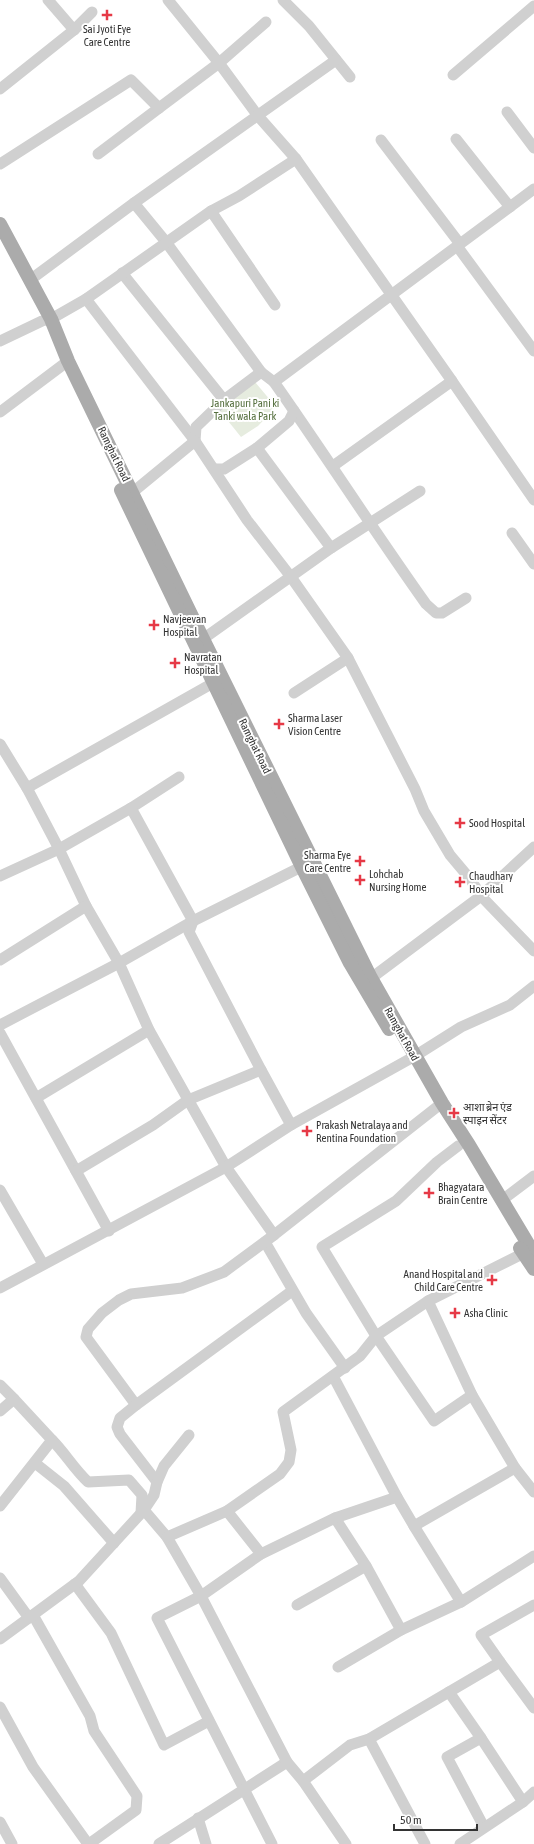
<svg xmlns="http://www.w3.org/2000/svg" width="534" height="1844" font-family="'Asap Condensed','Noto Sans Devanagari',sans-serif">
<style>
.green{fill:#e6ecdf}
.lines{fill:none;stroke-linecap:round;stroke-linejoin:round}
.minor{stroke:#d0d0d0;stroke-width:11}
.major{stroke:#ababab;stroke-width:14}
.poi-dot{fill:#e63946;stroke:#fff;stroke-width:1.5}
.labels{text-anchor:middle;stroke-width:4;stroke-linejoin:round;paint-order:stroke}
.poi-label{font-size:11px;fill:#333;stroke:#fff;text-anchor:start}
.park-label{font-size:11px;fill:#56703f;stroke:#fff}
.street-label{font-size:11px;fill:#333;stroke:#fff}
</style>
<rect width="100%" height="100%" fill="#fff"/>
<polygon class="green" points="255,382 276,407 258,426 241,437 216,406"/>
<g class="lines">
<g class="minor">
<polyline points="48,0 74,30"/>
<polyline points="168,0 219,63 258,116 296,159"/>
<polyline points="283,0 309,26 350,77"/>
<polyline points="453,75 534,6"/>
<polyline points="0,89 74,30 92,12"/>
<polyline points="507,112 534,148"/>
<polyline points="456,139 510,207"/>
<polyline points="381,140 460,244"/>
<polyline points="98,154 159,108"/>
<polyline points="0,164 131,80 159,108 219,63 266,22"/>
<polyline points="134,203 166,242 261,372"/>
<polyline points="211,211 239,196 296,159 452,381 333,466"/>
<polyline points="457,246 534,351"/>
<polyline points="122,273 224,400 261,372 274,382 534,189"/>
<polyline points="30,280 134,203 336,60"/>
<polyline points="86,299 195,441"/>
<polyline points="0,341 42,321 51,319 86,299 211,211 275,305"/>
<polyline points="452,381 534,500"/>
<path d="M274 382C326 456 374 531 426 604L436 613H442L466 598"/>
<polyline points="0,412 68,361"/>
<polyline points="195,441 196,427 224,400"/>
<polyline points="257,448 331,548"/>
<polyline points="214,469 224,469 257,448 289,421 294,411"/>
<polyline points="133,492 195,441 247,520 291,577 348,658 294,693"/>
<polyline points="512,533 534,564"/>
<polyline points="203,639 331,548 420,491"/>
<polyline points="348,658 415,789 424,811 450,855 471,880 481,896 534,951"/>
<polyline points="0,744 27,788 213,683"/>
<polyline points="27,788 59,849 86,906 119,963 149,1030 226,1167 274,1235"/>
<polyline points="0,876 59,849 131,808 179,777"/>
<polyline points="0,960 86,906"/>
<polyline points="366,982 481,896 534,847"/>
<polyline points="0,1025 119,963 193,921 309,863"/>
<polyline points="0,1033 109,1231"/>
<polyline points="261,1070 291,1125"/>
<polyline points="36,1098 149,1030"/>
<polyline points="458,1146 437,1162 396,1201 322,1247 376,1336 434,1421 472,1395"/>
<polyline points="76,1171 153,1125 188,1100 261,1070 189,932 193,921 131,808"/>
<polyline points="0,1190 43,1264"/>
<polyline points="501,1201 534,1176"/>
<polyline points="265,1242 306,1313 345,1368"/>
<polyline points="0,1288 226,1167 291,1125 415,1056 461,1027 510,1005 534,986"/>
<polyline points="292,1291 136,1405 86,1337 88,1329 102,1313 119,1300 131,1294 182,1288 224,1272 274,1235 442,1103"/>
<polyline points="333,1376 397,1497"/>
<polyline points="0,1385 14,1399"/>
<polyline points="136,1405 120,1418 117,1427 120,1434 157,1482"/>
<polyline points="0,1411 14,1399 52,1440 0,1506"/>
<path d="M52 1440C65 1453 74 1469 88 1482L129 1480 142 1495 141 1513"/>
<polyline points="35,1463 64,1486 114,1543"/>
<polyline points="515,1468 534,1492"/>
<polyline points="144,1510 167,1537 201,1596 157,1618 272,1844"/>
<polyline points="227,1511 261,1554"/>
<polyline points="335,1518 366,1566"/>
<polyline points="414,1526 461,1602"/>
<polyline points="167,1537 227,1511 280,1474 289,1462 291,1450 283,1412 360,1356 376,1336 428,1301 524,1253"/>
<polyline points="0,1578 29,1618"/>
<polyline points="75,1584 111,1633 164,1745 209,1721"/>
<polyline points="297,1605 366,1566 401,1630"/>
<polyline points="33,1615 90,1716 94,1731 137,1796 136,1810 89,1844"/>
<polyline points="0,1639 79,1581 144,1510 154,1495 157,1482 164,1466 189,1435"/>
<polyline points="500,1662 481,1635 534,1605"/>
<polyline points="338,1667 401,1630 461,1602 534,1556"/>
<polyline points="449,1692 481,1738"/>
<polyline points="0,1707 33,1767 88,1844"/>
<polyline points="369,1739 425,1844"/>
<polyline points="303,1781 350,1745 369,1739 500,1662 534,1708"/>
<polyline points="198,1818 206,1844"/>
<polyline points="0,1822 12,1844"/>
<polyline points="484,1827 447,1757 481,1738 523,1802"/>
<polyline points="159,1844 287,1762"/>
<polyline points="346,1844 303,1781 287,1762 201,1596 261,1554 335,1518 397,1497 414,1526 515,1468 472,1395 428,1301"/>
<polyline points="460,1844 523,1802 534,1792"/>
</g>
<g class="major">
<polyline points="0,224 51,319 68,361 203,639 371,978 442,1103 469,1145 534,1254"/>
<polyline points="121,490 302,867 350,963 389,1029"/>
<polyline points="520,1248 534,1269"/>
</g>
</g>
<g class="poi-dot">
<path d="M105 9h4v4h4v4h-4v4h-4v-4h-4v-4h4z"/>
<path d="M152 619h4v4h4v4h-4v4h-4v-4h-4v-4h4z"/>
<path d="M173 657h4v4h4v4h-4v4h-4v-4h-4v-4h4z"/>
<path d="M277 718h4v4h4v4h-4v4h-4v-4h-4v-4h4z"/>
<path d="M458 817h4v4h4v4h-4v4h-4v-4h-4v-4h4z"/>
<path d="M358 855h4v4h4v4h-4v4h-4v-4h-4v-4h4z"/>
<path d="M358 874h4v4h4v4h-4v4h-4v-4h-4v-4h4z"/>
<path d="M458 876h4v4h4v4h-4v4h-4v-4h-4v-4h4z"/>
<path d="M452 1107h4v4h4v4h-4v4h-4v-4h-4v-4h4z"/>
<path d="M305 1125h4v4h4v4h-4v4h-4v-4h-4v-4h4z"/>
<path d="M427 1187h4v4h4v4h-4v4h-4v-4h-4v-4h4z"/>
<path d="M490 1274h4v4h4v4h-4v4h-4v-4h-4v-4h4z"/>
<path d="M453 1307h4v4h4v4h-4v4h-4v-4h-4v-4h4z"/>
</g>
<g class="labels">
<g class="poi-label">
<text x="107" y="33" text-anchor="middle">Sai Jyoti Eye<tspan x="107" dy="13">Care Centre</tspan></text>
<text x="163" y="623">Navjeevan<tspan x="163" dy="13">Hospital</tspan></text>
<text x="184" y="661">Navratan<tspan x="184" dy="13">Hospital</tspan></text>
<text x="288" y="722">Sharma Laser<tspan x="288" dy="13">Vision Centre</tspan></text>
<text x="469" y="827">Sood Hospital</text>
<text x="351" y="859" text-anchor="end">Sharma Eye<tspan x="351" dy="13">Care Centre</tspan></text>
<text x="369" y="878">Lohchab<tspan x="369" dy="13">Nursing Home</tspan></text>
<text x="469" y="880">Chaudhary<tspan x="469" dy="13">Hospital</tspan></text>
<text x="463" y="1111">आशा ब्रेन एंड<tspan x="463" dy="13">स्पाइन सेंटर</tspan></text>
<text x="316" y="1129">Prakash Netralaya and<tspan x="316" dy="13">Rentina Foundation</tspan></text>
<text x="438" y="1191">Bhagyatara<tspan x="438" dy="13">Brain Centre</tspan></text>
<text x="483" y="1278" text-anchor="end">Anand Hospital and<tspan x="483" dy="13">Child Care Centre</tspan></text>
<text x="464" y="1317">Asha Clinic</text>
</g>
<g class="park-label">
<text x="245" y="407">Jankapuri Pani ki<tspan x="245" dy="13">Tanki wala Park</tspan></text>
</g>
<g class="street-label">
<text transform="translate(114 454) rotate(64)" y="4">Ramghat Road</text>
<text transform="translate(255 746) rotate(64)" y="4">Ramghat Road</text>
<text transform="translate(402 1034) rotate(61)" y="4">Ramghat Road</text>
</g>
</g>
<path d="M394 1824v6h83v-6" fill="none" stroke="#333333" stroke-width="2"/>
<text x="400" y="1824" font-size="12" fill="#333333" stroke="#ffffff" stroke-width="3" paint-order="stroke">50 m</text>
</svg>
